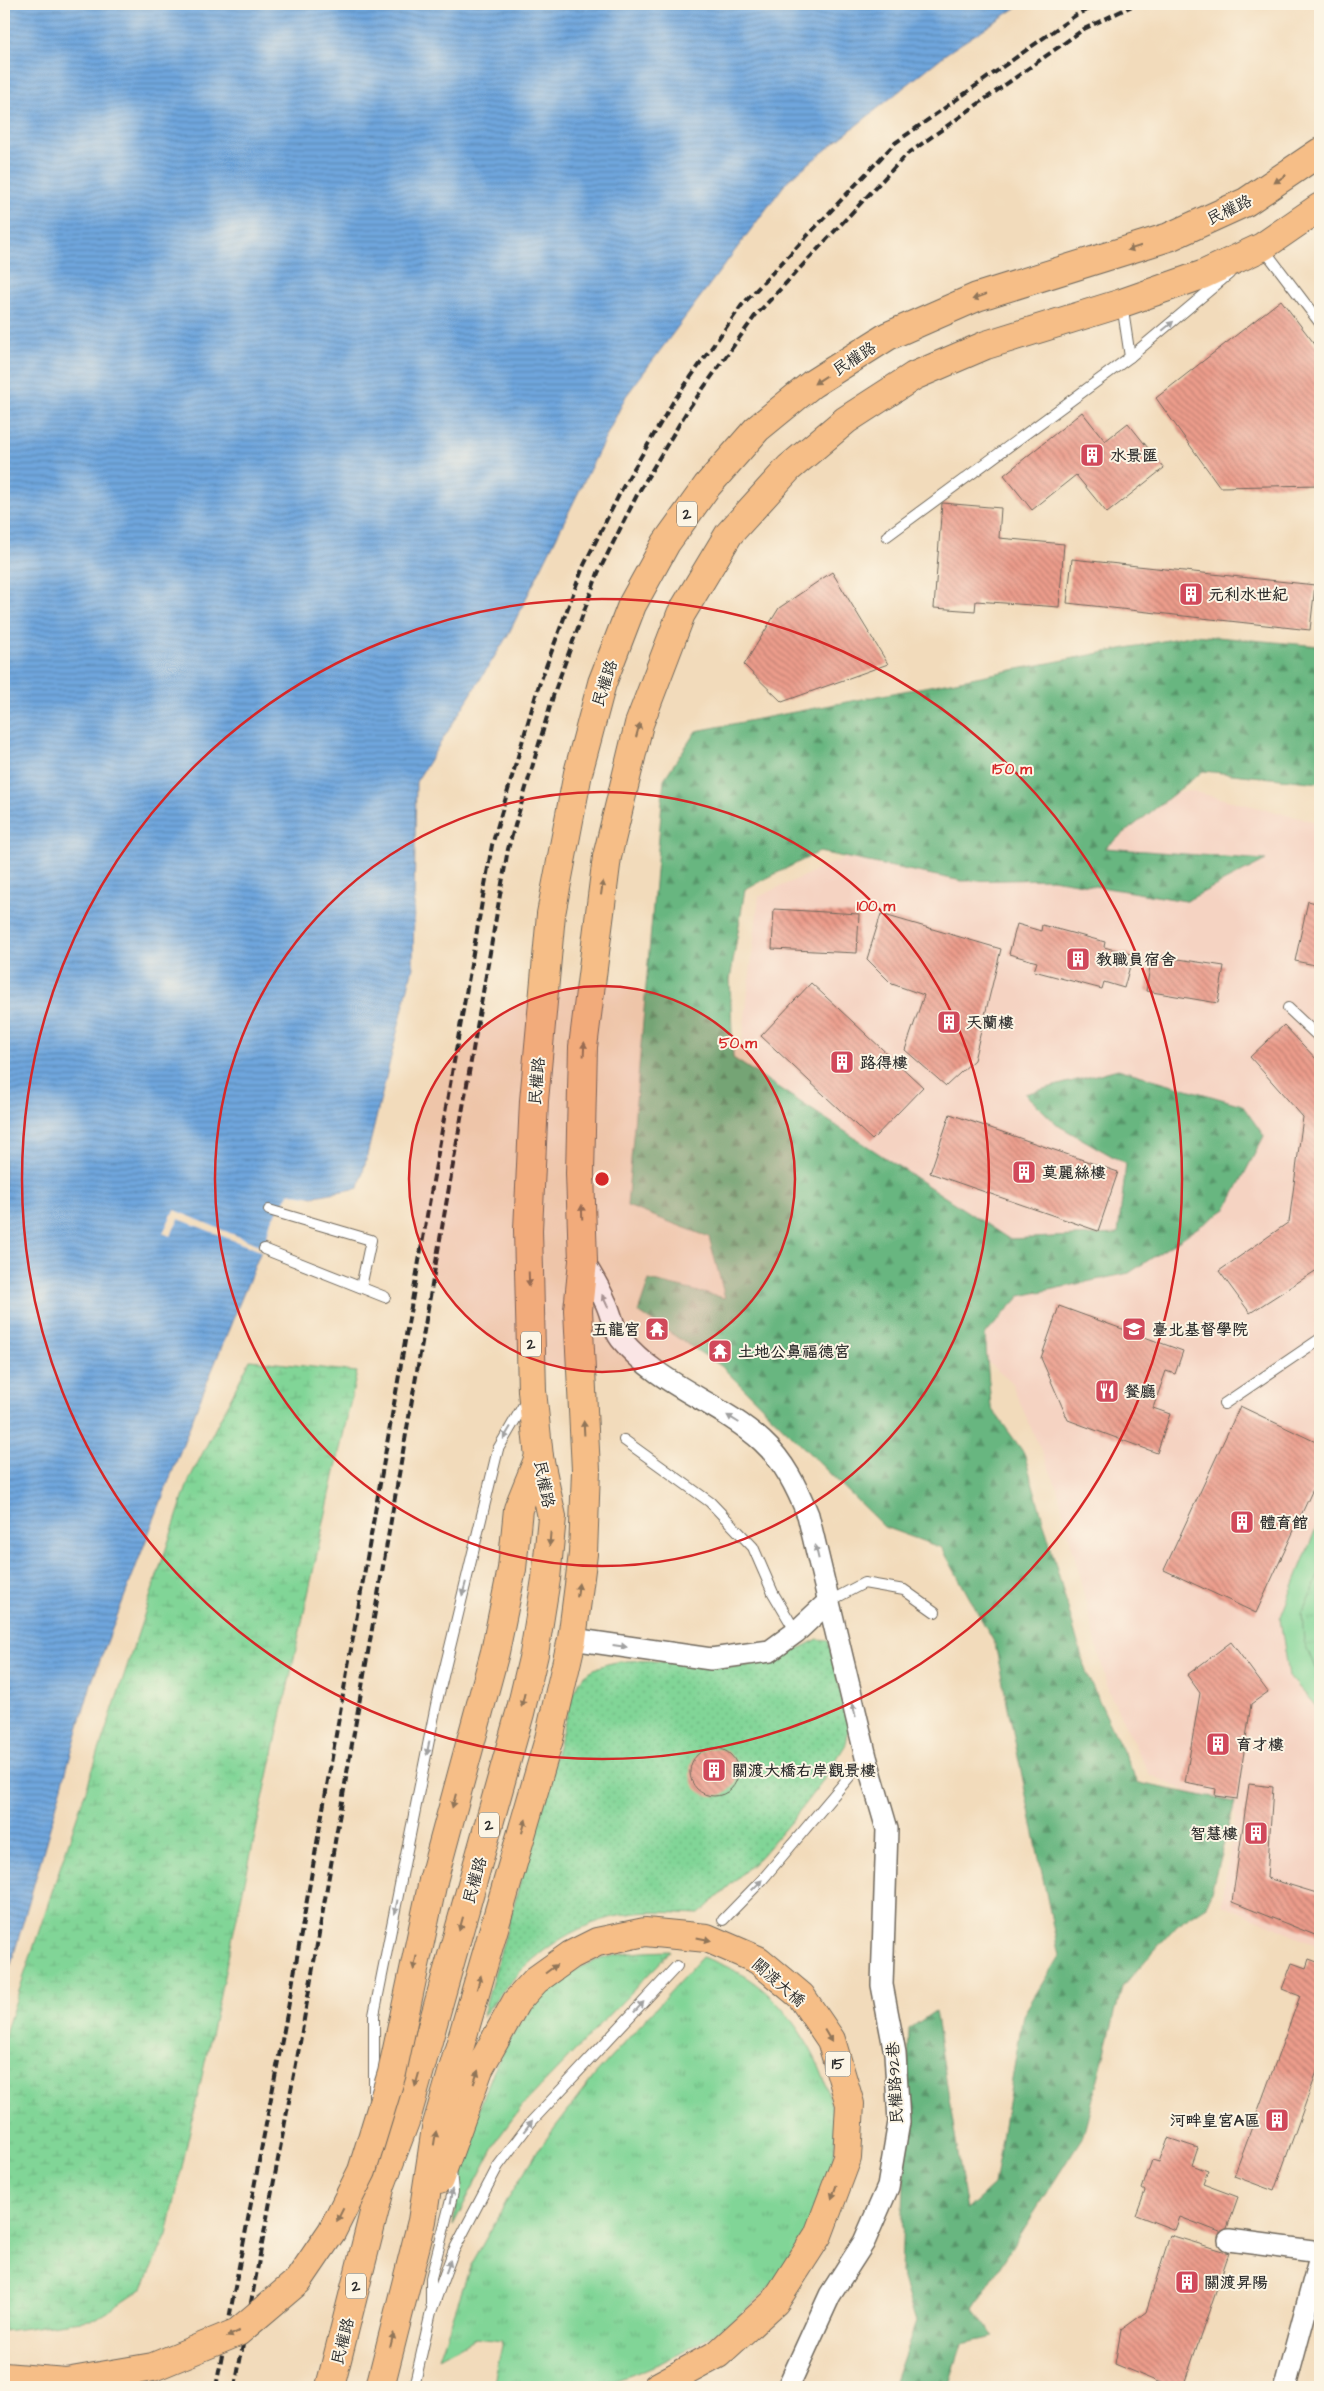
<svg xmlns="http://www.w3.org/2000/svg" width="1324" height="2391" font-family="'Architects Daughter','LXGW WenKai TC',sans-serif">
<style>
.built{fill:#f5d3c2}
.grass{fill:url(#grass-tufts);stroke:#568061}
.forest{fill:url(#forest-firs);stroke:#4a7056}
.wetland{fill:url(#wetland-marsh);stroke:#568061}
.park{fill:url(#park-dots);stroke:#568061}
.pitch{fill:#81d597;stroke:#568061}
.water{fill:url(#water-rules);stroke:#4d6884}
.pier{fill:#f2dbbb}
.building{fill:url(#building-back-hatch)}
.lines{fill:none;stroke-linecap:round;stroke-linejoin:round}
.service-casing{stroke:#71695d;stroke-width:12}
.minor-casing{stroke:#71695d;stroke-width:24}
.primary-casing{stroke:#71695d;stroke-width:30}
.service{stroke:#fff;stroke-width:10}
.minor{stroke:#fff;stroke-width:21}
.primary{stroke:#f6be87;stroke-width:28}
.rail{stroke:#2b2b2b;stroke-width:4;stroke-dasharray:8 4;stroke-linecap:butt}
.primary-bridge-casing{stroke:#71695d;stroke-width:30;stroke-linecap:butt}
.primary-bridge{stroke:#f6be87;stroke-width:28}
.oneway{fill:#907459}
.oneway2{fill:#a0a0a0}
.ring{fill:none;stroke:#d62828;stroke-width:2.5}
.labels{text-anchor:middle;stroke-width:4;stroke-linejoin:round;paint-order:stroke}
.shield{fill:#fcf5e5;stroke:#6a6863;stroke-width:1}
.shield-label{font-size:15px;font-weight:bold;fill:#2b2b2b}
.street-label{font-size:16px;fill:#2b2b2b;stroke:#fcf5e5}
.poi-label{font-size:16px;font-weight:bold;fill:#2b2b2b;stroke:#fcf5e5;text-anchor:start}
.centre{fill:#d62828;stroke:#fcf5e5;stroke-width:2.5}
.ring-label{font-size:15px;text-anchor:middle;font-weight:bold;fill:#d62828;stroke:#fcf5e5;stroke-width:4;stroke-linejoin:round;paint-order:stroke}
</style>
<defs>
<pattern id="grass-tufts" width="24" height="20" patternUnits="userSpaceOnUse" patternTransform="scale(1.25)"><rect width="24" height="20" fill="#81d597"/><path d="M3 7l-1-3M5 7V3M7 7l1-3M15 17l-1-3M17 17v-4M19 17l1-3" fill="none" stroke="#70b782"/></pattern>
<pattern id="forest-firs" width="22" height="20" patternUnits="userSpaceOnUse" patternTransform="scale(1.25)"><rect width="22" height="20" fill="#68b680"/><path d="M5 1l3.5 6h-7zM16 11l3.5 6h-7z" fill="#569469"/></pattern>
<pattern id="wetland-marsh" width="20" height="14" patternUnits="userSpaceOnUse" patternTransform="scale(1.25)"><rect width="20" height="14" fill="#81d597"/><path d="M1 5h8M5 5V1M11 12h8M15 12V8" fill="none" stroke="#70b782"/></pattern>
<pattern id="park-dots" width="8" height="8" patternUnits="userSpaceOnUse" patternTransform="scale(1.25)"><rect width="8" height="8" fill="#81d597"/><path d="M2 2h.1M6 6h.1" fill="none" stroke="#70b782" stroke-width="1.8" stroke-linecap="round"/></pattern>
<pattern id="water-rules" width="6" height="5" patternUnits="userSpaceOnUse" patternTransform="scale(1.25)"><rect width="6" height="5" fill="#6fa6dd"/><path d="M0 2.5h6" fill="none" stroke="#5b87b3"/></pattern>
<pattern id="building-back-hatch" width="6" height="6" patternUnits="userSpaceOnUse" patternTransform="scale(1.25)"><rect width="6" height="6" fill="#ec9c8b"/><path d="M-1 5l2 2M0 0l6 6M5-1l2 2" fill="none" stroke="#bf7f72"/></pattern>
</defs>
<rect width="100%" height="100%" fill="#fcf5e5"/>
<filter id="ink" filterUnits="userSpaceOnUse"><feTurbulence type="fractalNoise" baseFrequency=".02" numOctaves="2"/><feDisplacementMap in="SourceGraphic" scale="10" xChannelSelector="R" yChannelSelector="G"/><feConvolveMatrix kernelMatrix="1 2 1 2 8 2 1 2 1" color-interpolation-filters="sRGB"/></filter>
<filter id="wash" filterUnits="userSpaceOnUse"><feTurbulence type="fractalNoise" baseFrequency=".0096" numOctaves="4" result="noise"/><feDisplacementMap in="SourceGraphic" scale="20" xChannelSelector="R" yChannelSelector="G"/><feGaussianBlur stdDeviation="1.12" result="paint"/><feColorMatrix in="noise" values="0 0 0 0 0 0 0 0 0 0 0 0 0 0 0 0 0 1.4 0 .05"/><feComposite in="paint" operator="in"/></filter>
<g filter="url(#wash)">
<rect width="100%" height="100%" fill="#f2dbbb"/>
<polygon class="built" points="1191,791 1320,823 1320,1947 1222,1904 1235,1814 1149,1774 1108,1690 1057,1487 1011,1382 885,1275 793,1170 742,1043 759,896 960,807"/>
<g class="grass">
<path d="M1320 1572V1673C1307 1660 1300 1633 1302 1615 1303 1601 1315 1584 1320 1572Z"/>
<path d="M671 1951 522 2106 499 2137 453 2225C467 2133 498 2002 592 1962 617 1952 644 1952 671 1951Z"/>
<path d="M702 1957C748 1972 777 1996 803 2037 822 2066 834 2101 835 2136 837 2192 797 2262 757 2300 746 2311 732 2321 719 2330 688 2353 629 2379 591 2387 582 2389 571 2387 561 2387 539 2387 516 2387 493 2387L503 2341 475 2338 439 2358 470 2267 509 2197 541 2146 595 2075Z"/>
</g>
<polygon class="forest" points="1194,635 1320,646 1320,783 1203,771 1105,848 1266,860 1186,901 1052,879 962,881 819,852 745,889 730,980 733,1058 1009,1239 1118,1234 1126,1164 1059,1126 1025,1094 1118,1069 1242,1105 1264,1136 1226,1209 1129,1273 1020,1296 985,1335 991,1407 1024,1453 1087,1675 1138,1783 1235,1802 1207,1906 1176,1926 1122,1987 1083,2136 973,2309 994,2337 962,2344 948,2387 893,2387 916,2322 901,2273 909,2029 935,2011 967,2210 994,2185 1023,2015 1059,1956 995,1644 942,1548 884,1527 721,1366 638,1312 649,1280 725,1298 709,1237 627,1206 664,779 696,731"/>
<polygon class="wetland" points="250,1360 357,1372 167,2235 143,2288 97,2319 4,2331 4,2036 189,1480"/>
<path class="park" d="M818 1639 828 1640 849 1727 846 1744 824 1779 793 1819 760 1857 699 1914C674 1913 647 1910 623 1915 560 1927 517 1968 482 2018L573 1693C576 1688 579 1681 583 1677 616 1644 701 1672 743 1666 771 1663 794 1651 818 1639Z"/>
<polygon class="pitch" points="1320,1518 1320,1572 1302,1614 1304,1641 1315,1668 1320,1673 1320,1711 1289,1676 1280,1619"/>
<polygon class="water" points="4,4 1022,4 947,53 788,180 626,396 508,635 416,782 413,967 359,1188 281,1202 199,1402 91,1684 4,1989"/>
<g class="pier">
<polygon points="290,1193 317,1198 283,1204"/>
<polygon points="282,1205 263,1252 179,1219 170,1236 163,1233 174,1210 264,1247 271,1220"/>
</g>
<g id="blocks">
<g class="building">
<polygon points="1281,300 1320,351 1320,485 1220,487 1156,398"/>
<polygon points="1082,412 1105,441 1128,423 1164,468 1107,513 1076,475 1032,510 1004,475"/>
<polygon points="942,503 1001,508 999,538 1064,544 1059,607 976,601 975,611 934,608"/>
<polygon points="1072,559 1315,585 1310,630 1067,603"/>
<polygon points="832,572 888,664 782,702 744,665 779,608"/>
<polygon points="1308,901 1320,904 1320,966 1295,961"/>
<polygon points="774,909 859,914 857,953 772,949"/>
<polygon points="881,914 1001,949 974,1060 946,1086 905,1050 924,995 892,984 867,959"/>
<polygon points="1017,924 1041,931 1042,925 1105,942 1104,947 1133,955 1124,988 1104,982 1102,989 1034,971 1037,962 1009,954"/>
<polygon points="1152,955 1224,966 1218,1003 1146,991"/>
<polygon points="811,983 923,1087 872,1140 761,1036"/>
<polygon points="1284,1025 1320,1063 1320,1268 1250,1313 1219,1271 1289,1222 1303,1117 1250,1057"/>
<polygon points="950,1114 1118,1172 1098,1231 930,1173"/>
<polygon points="1059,1306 1183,1351 1175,1374 1166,1371 1153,1408 1170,1414 1157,1453 1068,1420 1041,1358"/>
<polygon points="1240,1406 1320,1444 1320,1474 1256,1613 1164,1570"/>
<polygon points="1231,1642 1268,1692 1251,1704 1237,1799 1215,1796 1216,1789 1185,1783 1200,1693 1187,1675"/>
<circle cx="714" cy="1772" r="24"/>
<polygon points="1249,1784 1273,1787 1267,1878 1320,1894 1320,1937 1232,1902"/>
<polygon points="1309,1959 1320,1963 1320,2063 1274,2191 1234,2176 1300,1996 1282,1989 1292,1963 1306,1968"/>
<polygon points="1168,2138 1198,2148 1192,2165 1208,2171 1203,2184 1238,2197 1225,2234 1180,2217 1175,2230 1136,2215 1145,2191 1142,2189 1152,2160 1159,2162"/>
<polygon points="1170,2235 1229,2253 1183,2387 1170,2387 1115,2364 1121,2330 1146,2312"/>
</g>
</g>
</g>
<g filter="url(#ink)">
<use href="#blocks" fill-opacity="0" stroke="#71695d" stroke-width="1"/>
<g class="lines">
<g class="service-casing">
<g id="service">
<polyline points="1263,248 1320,323"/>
<polyline points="1122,304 1130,357"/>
<polyline points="887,536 1130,357 1229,274"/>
<polyline points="1288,1008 1320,1038"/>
<polyline points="269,1210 371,1240 361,1287"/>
<polyline points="264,1249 385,1297"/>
<polyline points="1224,1404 1320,1339"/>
<polyline points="624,1440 710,1502 753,1547 773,1593 796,1632"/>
<polyline points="828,1602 864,1583 904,1590 935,1612"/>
<polyline points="723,1920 762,1880 866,1757"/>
<polyline points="374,2097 374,2015 436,1705 498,1449 526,1401"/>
<polyline points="431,2304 431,2278 453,2192 451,2171"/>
<polyline points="414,2387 431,2312 453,2252 498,2166 531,2122 677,1966"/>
</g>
</g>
<g class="minor-casing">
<g id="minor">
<path d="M583 1261C591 1274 599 1287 605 1301 611 1312 613 1329 621 1339 658 1385 719 1402 762 1441 784 1461 797 1488 808 1515L866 1757 887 1829 882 1985 895 2053 899 2122 888 2187 864 2242 830 2295 788 2387"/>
<polyline points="572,1639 711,1659 770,1651 796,1632 828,1602"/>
<polyline points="1229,2240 1320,2252"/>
<polyline points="1285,2387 1320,2257"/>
</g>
</g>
<g class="primary-casing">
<g id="primary">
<polyline points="433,1881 495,1652 512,1569 518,1509 539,1457"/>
<polyline points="439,2180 479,2069 516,2002 536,1980 571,1955 597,1942 645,1932 707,1938 758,1960 801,1996 831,2040 850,2104 847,2158 818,2235 775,2302 718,2354 657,2387"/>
<polyline points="330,2387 381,2185 407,2116 520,1713 534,1654 546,1579 552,1517 539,1457 532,1391 528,1230 534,1101 551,914 578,773 602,683 632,605 666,543 707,486 757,429 812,384 888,336 977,297 1169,237 1246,202 1320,152"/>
<polyline points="380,2387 422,2221 436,2128 549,1739 572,1639 583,1554 586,1470 578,1310 583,1261 580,1173 583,1047 607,857 639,724 681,614 729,534 789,468 846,420 914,376 986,345 1122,303 1202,275 1262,247 1320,207"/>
</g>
</g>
<use href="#service" class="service"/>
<use href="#minor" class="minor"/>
<use href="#primary" class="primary"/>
<g class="rail">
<polyline points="216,2387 287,2014 492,845 538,688 583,567 623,487 673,402 742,305 895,143 1076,15 1099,4"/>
<polyline points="235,2387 299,2048 508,849 554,693 598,573 637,495 687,411 755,316 906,155 1084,29 1136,4"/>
</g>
<g class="primary-bridge-casing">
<polyline id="primary-bridge" points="4,2377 66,2382 153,2367 238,2332 298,2281 332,2231 362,2171 392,2073 433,1881"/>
</g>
<use href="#primary-bridge" class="primary-bridge"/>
</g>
<defs><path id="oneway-solid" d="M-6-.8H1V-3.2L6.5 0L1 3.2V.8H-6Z" transform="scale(1.25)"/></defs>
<g class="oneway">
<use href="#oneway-solid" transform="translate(1280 179) rotate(146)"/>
<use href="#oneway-solid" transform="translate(1134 248) rotate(163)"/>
<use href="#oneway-solid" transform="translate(979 297) rotate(160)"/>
<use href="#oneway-solid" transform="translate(820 380) rotate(147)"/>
<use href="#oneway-solid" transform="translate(638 730) rotate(-75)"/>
<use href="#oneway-solid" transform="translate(602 888) rotate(-82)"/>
<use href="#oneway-solid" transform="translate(584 1049) rotate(-87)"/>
<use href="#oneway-solid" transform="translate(582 1212) rotate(-92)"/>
<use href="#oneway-solid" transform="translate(529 1279) rotate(88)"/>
<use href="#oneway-solid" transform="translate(584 1428) rotate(-93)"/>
<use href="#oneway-solid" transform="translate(550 1539) rotate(95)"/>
<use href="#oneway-solid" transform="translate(578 1590) rotate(-83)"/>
<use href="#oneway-solid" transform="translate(523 1700) rotate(103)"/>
<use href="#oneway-solid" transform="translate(454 1801) rotate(105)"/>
<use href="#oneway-solid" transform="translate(524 1826) rotate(-74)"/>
<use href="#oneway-solid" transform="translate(461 1924) rotate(106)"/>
<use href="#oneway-solid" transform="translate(704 1939) rotate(12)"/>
<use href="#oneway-solid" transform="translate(415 1963) rotate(102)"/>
<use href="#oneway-solid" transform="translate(551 1969) rotate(-37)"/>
<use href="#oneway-solid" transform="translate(479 1982) rotate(-74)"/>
<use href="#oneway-solid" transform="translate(828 2036) rotate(60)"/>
<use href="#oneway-solid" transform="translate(476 2077) rotate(-71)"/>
<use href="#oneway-solid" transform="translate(417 2080) rotate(106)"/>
<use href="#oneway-solid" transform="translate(435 2138) rotate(-81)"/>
<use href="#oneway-solid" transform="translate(834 2192) rotate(110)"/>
<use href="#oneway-solid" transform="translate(340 2215) rotate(117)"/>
<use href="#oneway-solid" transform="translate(233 2334) rotate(154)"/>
<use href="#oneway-solid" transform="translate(392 2340) rotate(-76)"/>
</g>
<g class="oneway2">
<use href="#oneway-solid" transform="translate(1168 326) rotate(-40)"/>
<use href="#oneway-solid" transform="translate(605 1301) rotate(-115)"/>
<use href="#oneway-solid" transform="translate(733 1419) rotate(-148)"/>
<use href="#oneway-solid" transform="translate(507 1433) rotate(121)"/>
<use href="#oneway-solid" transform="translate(817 1552) rotate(-103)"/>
<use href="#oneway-solid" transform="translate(464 1589) rotate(105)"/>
<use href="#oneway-solid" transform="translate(620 1646) rotate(8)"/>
<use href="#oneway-solid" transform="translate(854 1710) rotate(-103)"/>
<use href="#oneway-solid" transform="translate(428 1748) rotate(101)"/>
<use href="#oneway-solid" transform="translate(757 1885) rotate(-45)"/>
<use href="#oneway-solid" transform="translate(396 1907) rotate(102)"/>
<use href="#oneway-solid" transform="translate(639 2007) rotate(-47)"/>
<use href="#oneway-solid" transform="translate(528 2126) rotate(-52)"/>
<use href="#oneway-solid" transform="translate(451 2196) rotate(-81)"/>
<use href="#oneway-solid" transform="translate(448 2267) rotate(-70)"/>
</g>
</g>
<circle cx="602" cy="1179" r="193" fill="#d62828" fill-opacity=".12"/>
<g class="ring">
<circle cx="602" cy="1179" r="193"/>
<circle cx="602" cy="1179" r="387"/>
<circle cx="602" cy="1179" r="580"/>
</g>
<defs>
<g id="building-square" transform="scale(1.25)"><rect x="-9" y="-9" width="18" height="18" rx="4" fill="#d1495b" stroke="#fcf5e5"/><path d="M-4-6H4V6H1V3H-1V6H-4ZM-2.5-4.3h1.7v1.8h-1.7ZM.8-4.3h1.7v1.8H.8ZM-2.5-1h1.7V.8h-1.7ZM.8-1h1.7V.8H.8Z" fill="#fff"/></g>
<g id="temple-square" transform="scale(1.25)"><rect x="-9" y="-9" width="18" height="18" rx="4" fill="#d1495b" stroke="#fcf5e5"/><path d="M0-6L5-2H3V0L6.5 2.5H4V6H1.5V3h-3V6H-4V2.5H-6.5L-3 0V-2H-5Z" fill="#fff"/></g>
<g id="university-square" transform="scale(1.25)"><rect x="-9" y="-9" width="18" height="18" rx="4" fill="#d1495b" stroke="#fcf5e5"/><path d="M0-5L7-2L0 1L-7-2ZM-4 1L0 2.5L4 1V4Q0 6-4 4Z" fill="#fff"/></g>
<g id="restaurant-square" transform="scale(1.25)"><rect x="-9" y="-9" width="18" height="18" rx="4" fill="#d1495b" stroke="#fcf5e5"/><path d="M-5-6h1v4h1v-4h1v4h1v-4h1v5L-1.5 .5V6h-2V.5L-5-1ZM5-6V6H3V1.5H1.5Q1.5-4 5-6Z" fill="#fff"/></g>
</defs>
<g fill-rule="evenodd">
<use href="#building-square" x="1092" y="455"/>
<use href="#building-square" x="1191" y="594"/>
<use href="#building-square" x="1078" y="959"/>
<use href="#building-square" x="949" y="1022"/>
<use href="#building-square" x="842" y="1062"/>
<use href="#building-square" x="1024" y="1172"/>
<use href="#temple-square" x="657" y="1329"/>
<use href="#university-square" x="1134" y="1329"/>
<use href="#temple-square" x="720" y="1351"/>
<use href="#restaurant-square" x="1107" y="1391"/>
<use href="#building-square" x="1242" y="1522"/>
<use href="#building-square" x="1218" y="1744"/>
<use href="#building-square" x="714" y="1770"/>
<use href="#building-square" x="1256" y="1833"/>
<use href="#building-square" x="1277" y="2120"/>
<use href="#building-square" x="1187" y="2282"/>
</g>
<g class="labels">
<g class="shield">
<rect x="677" y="501.5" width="20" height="25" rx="4"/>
<rect x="521" y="1331.5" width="20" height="25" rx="4"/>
<rect x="479" y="1812.5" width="20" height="25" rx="4"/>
<rect x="825.5" y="2051.5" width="25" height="25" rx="4"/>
<rect x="346" y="2273.5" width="20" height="25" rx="4"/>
</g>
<g class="shield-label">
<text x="687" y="519">2</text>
<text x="531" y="1349">2</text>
<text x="489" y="1830">2</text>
<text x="838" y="2069">15</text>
<text x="356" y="2291">2</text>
</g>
<g class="street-label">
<text transform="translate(1229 209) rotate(-26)" y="6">民權路</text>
<text transform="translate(854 358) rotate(-33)" y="6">民權路</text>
<text transform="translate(604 683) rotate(-72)" y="6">民權路</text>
<text transform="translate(536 1081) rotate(-85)" y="6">民權路</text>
<text transform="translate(545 1484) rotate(79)" y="6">民權路</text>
<text transform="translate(474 1880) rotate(-74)" y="6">民權路</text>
<text transform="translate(779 1982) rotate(41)" y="6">關渡大橋</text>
<text transform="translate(894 2083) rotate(-93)" y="6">民權路92巷</text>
<text transform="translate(342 2341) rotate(-76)" y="6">民權路</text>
</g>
<g class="poi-label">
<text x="1110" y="461">水景匯</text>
<text x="1208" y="600">元利水世紀</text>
<text x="1096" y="965">教職員宿舍</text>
<text x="966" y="1028">天蘭樓</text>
<text x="860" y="1068">路得樓</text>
<text x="1042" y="1178">莫麗絲樓</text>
<text x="640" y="1335" text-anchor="end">五龍宮</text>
<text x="1152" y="1335">臺北基督學院</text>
<text x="738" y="1357">土地公鼻福德宮</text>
<text x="1124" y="1397">餐廳</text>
<text x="1260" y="1528">體育館</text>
<text x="1236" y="1750">育才樓</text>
<text x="732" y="1776">關渡大橋右岸觀景樓</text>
<text x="1238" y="1839" text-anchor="end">智慧樓</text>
<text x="1260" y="2126" text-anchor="end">河畔皇宮A區</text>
<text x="1204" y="2288">關渡昇陽</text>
</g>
</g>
<circle cx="602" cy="1179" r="8" class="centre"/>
<g class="ring-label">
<text x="1012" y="774">150 m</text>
<text x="876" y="911">100 m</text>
<text x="738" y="1048">50 m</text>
</g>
<rect width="1324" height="2391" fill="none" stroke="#fcf5e5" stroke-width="20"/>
</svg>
